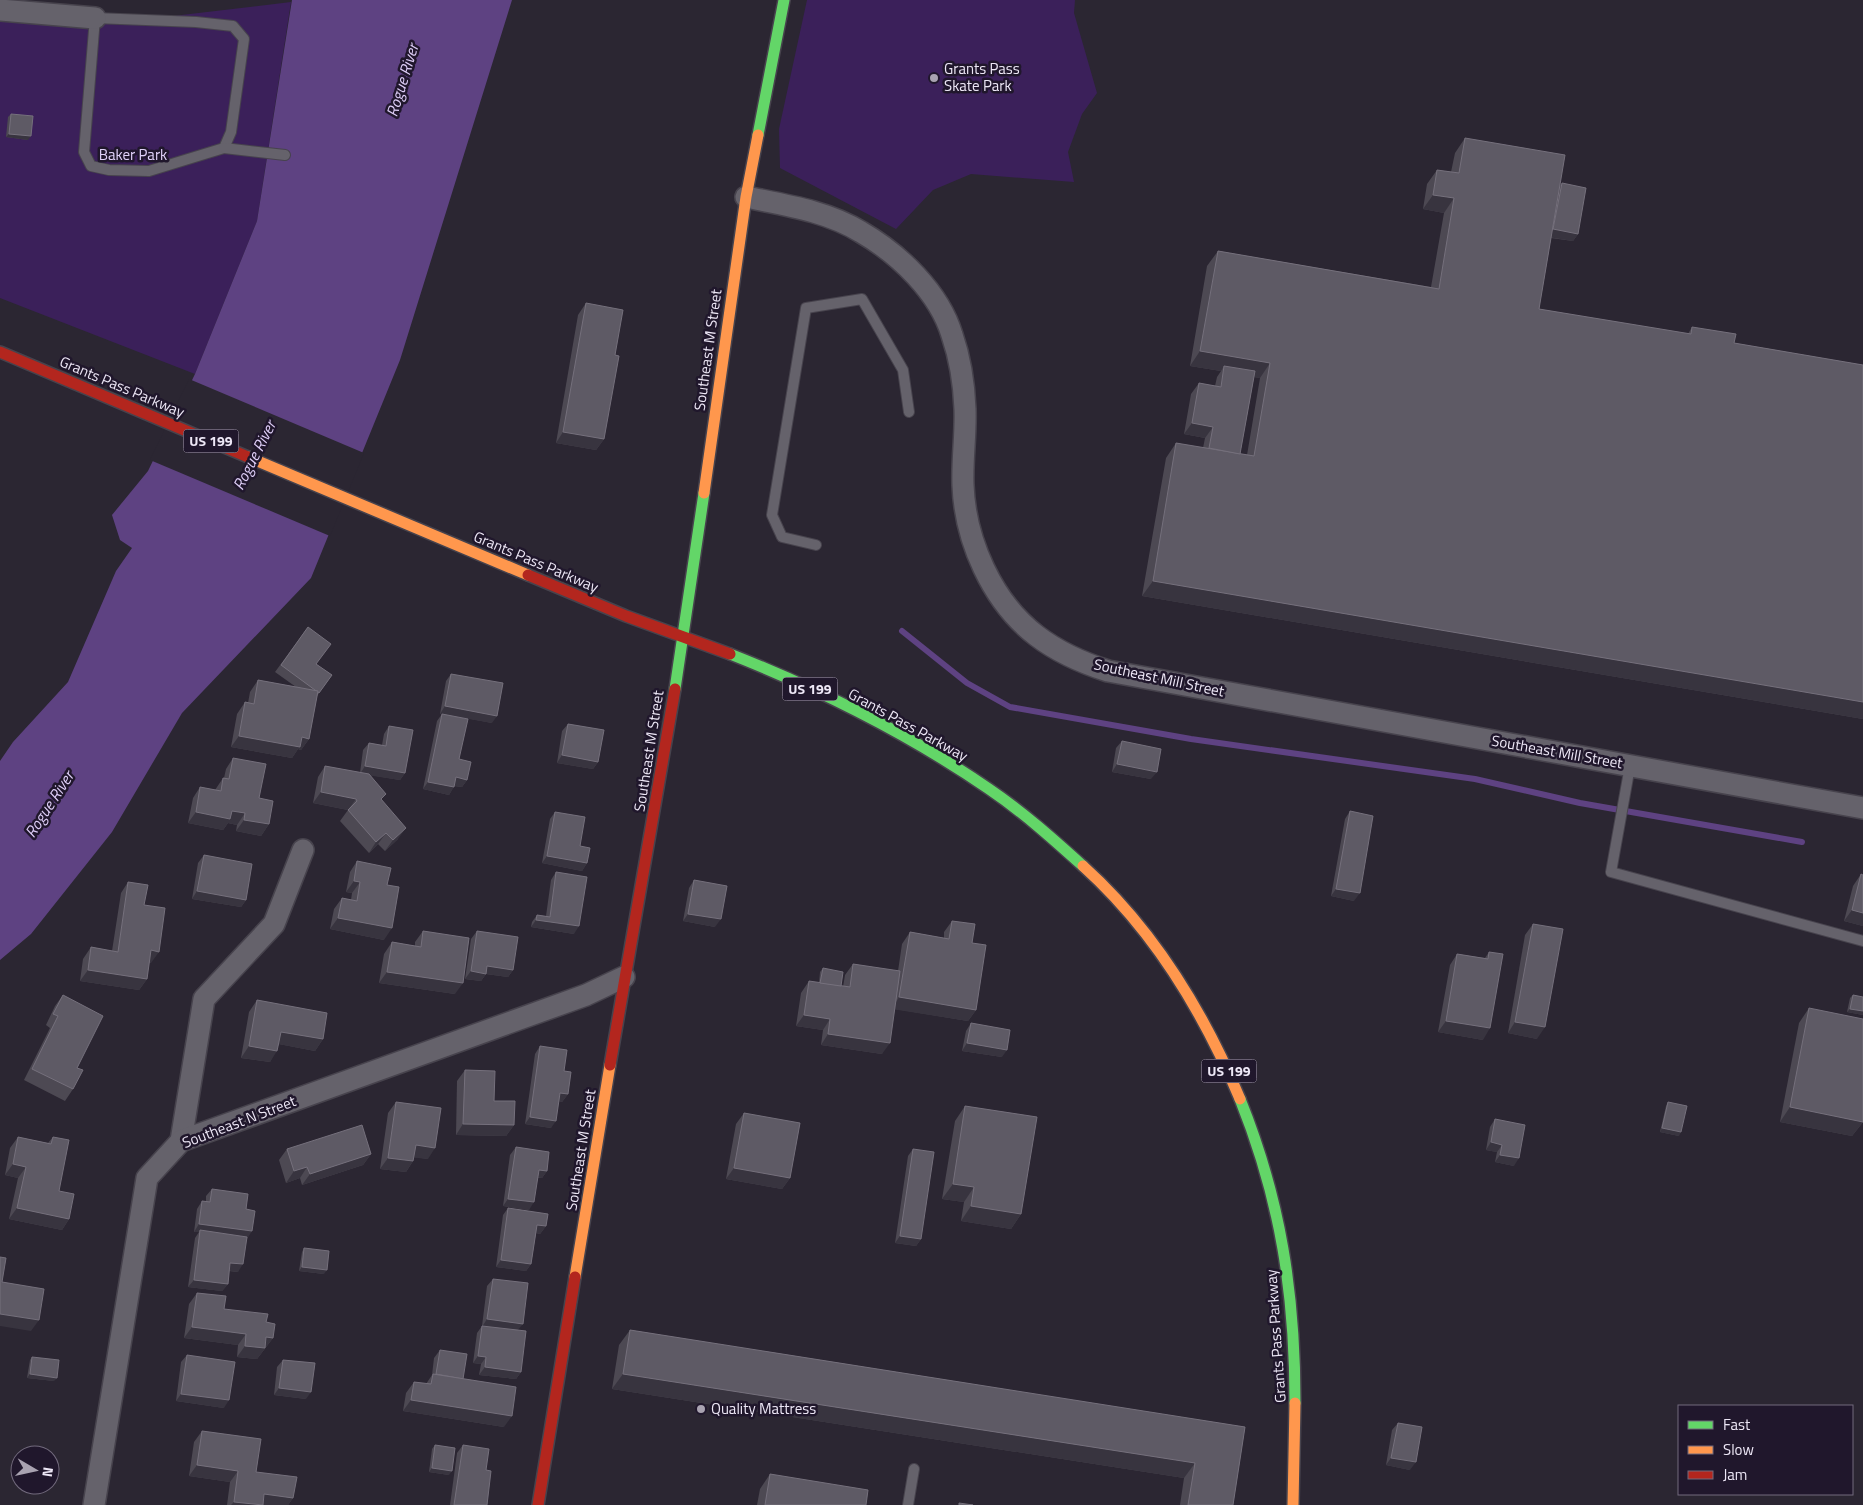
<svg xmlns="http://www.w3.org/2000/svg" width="1863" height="1505" font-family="'Titillium Web',sans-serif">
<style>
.green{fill:#3b205a}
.water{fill:#5e4282}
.pier{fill:#2b2632}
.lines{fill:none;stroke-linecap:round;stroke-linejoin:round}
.stream{stroke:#5e4282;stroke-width:6}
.lane-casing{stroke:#47434d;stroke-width:12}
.street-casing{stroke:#47434d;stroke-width:24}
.fast-casing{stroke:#47434d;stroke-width:14}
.slow-casing{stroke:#47434d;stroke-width:14}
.jam-casing{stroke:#47434d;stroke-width:14}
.lane{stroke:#65626b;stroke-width:10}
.street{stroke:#65626b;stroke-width:21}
.fast{stroke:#63d668;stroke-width:11}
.slow{stroke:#ff974d;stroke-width:11}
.jam{stroke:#b3261e;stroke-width:11}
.wall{fill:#4d4953;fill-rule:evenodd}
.shaded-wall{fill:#38343f}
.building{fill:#5e5a65;stroke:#75707c}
.poi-dot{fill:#a9a3b1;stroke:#20172c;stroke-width:2}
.labels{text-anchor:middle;stroke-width:5;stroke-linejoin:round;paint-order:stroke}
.shield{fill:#20172c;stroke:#b0a9b9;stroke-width:1}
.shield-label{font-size:14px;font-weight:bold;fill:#ede7f6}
.poi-label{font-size:15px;fill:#ede7f6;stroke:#20172c;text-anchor:start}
.park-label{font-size:15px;fill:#e0d1f9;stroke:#20172c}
.street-label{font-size:15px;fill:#ede7f6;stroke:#20172c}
.water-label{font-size:16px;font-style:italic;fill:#decef7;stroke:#20172c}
</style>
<rect width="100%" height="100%" fill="#2b2632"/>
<g class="green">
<polygon points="807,0 1075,0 1074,13 1097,93 1082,114 1068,152 1074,182 971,174 933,190 896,229 780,168 779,129"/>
<polygon points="291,2 257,221 195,374 0,298 0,10 139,20"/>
</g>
<polygon class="water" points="292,0 512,0 400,360 311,578 182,713 112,832 31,934 0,960 0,761 13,742 68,682 116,571 132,548 120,540 112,515 148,471 195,374 257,221"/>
<polygon class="pier" points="189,379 364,453 330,536 150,460"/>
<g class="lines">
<polyline class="stream" points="902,631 967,683 1010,707 1191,739 1475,779 1580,803 1802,842"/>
<g class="lane-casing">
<g id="lane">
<polygon points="95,18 196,22 233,26 244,39 231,132 224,148 149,171 109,170 91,166 84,152"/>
<polyline points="224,148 285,155"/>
<polyline points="816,545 782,537 772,515 806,308 862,299 903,370 909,412"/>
<polyline points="1630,766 1611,872 1863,941"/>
<polyline points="908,1505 914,1469"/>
</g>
</g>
<g class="street-casing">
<g id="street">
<polyline points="0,10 95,18"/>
<path d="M746 197C785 205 827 211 861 232 899 254 939 292 952 335 960 358 964 384 965 409 966 434 962 459 963 485 965 540 992 602 1037 636 1058 652 1083 663 1108 671L1863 808"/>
<polyline points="181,1141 204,999 274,924 303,850"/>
<polyline points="94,1505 147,1178 181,1141 586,995 624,977"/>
</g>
</g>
<g class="fast-casing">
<g id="fast">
<polyline points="758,135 784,0"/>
<path d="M730 654C821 690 909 734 989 789 1023 812 1053 839 1083 866"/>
<polyline points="675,689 704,493"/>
<path d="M1240 1099C1281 1201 1295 1294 1295 1403"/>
</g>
</g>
<g class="slow-casing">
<g id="slow">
<polyline points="248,457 528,575"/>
<polyline points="704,493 746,197 758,135"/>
<path d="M1083 866C1153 929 1204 1013 1240 1099"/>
<polyline points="575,1277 610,1065"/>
<polyline points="1293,1505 1295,1403"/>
</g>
</g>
<g class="jam-casing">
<g id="jam">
<polyline points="0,352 248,457"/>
<polyline points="528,575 626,616 730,654"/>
<polyline points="610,1065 675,689"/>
<polyline points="538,1505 575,1277"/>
</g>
</g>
<use href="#lane" class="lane"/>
<use href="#street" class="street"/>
<use href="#fast" class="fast"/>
<use href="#slow" class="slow"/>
<use href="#jam" class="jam"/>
</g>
<g class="wall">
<polygon points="11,114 28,140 6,137 8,117"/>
<path d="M1465 138 1560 185 1562 183 1578 234 1573 241 1551 238 1539 309 1688 334 1692 327 1734 343 1863 365V719L1142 596 1166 458 1176 443 1203 448 1205 438 1184 434 1191 394 1199 383 1215 386 1217 377 1221 371 1190 366 1207 266 1218 251 1431 287 1444 213 1423 209 1427 184 1437 170 1451 172 1455 153ZM1254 377 1260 378 1247 455 1240 454Z"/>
<polygon points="586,303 615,355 604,439 596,450 556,443 578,315"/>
<polygon points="308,627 316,664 332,675 317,696 309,739 301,750 298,749 292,758 231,747 237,714 245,702 248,703 250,692 258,680 296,687 275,672"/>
<polygon points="451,674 492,723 450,715 459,759 467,780 462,787 454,786 449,795 423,789 437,721 442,714 440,714 446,681"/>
<polygon points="568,724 598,762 593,769 557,763 562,731"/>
<polygon points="389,726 405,773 400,780 370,775 382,801 398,839 385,851 378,844 369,853 340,821 348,810 313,803 318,777 325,766 360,773 363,750 369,743 382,745 384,734"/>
<polygon points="1122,741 1151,779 1112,772 1116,748"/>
<polygon points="233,758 259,798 269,824 261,836 236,831 237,825 228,823 223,830 188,823 193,798 200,787 215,790 223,778 224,778 226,769"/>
<polygon points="1350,811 1354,901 1331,896 1345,819"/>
<polygon points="555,812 580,846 587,863 582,871 542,863 550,819"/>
<polygon points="204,855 246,900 241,907 192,899 198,863"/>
<polygon points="357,861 387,885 384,940 330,929 334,909 342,898 351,900 352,893 346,892 350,872"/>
<polygon points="556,872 574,934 531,927 532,922 537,915 546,916 551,880"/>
<polygon points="1861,874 1863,926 1844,921 1853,886"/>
<polygon points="694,880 715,927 683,921 689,888"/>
<polygon points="128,882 144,905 151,963 149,963 147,979 139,990 80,981 83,959 91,947 112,951 121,893"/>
<polygon points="952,921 972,943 976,1010 968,1021 895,1009 882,1054 821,1045 823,1030 796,1026 801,993 809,981 819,983 820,972 823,968 841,986 843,987 845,975 853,964 898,971 902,944 910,932 944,938 944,932"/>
<polygon points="1533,924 1537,1039 1508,1033 1525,935"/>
<polygon points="423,931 455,994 379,983 384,954 392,942 415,946 415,942"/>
<polygon points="477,931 513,970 508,977 486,974 481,981 465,979 471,939"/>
<polygon points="1489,952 1483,1040 1438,1032 1450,965 1457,954 1485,958"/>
<polygon points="63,995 73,1089 65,1101 24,1080 50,1028 46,1025 55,1006"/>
<polygon points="1853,995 1863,997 1863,1015 1847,1012 1850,998"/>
<polygon points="257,1000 323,1039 315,1051 279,1044 270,1062 241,1058 249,1012"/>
<polygon points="1809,1008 1863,1122 1852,1136 1780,1122 1799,1023"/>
<polygon points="971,1023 1002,1057 962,1051 966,1031"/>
<polygon points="540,1046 564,1071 568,1094 562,1102 559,1101 551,1128 525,1124 535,1054"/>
<polygon points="465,1070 494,1101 514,1125 506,1136 456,1135 457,1081"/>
<polygon points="396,1102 428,1159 414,1157 413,1161 406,1172 380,1169 388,1113"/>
<polygon points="1668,1102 1679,1136 1660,1132 1666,1106"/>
<polygon points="965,1106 1021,1214 1011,1229 961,1221 964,1202 942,1199 955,1121"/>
<polygon points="744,1113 790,1178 782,1189 726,1179 736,1124"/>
<polygon points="1495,1119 1514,1166 1495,1162 1497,1152 1486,1150 1490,1127"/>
<polygon points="18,1137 48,1143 53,1137 59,1191 69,1219 62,1230 9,1219 18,1178 5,1175 10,1148"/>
<polygon points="516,1147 547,1171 542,1178 538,1178 529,1210 503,1206 510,1155"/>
<polygon points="287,1149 371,1154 363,1165 302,1185 300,1178 286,1183 279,1160"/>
<polygon points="913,1149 921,1239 916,1246 895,1243 908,1156"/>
<polygon points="212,1189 246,1209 246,1239 238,1272 229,1271 228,1284 222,1291 188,1287 195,1238 199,1232 194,1232 197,1209 202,1201 206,1202 206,1196"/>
<polygon points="508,1208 546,1226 540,1234 536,1233 531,1264 526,1271 496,1267 503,1215"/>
<polygon points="304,1248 324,1274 299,1271 302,1252"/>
<polygon points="493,1279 518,1330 521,1372 516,1379 479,1375 481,1364 473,1363 477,1333 482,1326 487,1286"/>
<polygon points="197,1293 224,1309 266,1322 273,1338 257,1359 237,1357 238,1345 184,1338 189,1304"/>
<polygon points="630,1330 1245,1427 1233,1505 1180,1505 1184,1478 612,1389 619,1345"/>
<polygon points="440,1350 463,1379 504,1427 403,1411 406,1393 414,1382 426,1384 432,1375 434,1358"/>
<polygon points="187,1355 224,1408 176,1401 181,1362"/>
<polygon points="32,1357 54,1381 27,1378 30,1360"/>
<polygon points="283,1360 306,1399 274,1395 277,1367"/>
<polygon points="1398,1423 1410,1470 1386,1465 1392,1430"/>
<polygon points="202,1431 256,1472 293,1498 288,1505 227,1505 230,1482 189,1476 194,1442"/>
<polygon points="435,1445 449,1475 429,1472 432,1449"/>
<polygon points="463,1445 486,1470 487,1505 450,1505 457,1453"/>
<polygon points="770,1474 866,1505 757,1505 760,1489"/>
</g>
<g class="shaded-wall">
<polygon points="9,134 31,136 28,140 6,137"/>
<polygon points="1433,195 1454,198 1444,213 1423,209"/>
<polygon points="1553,229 1578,234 1573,241 1548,237"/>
<polygon points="1200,351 1270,363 1260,378 1223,372 1224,366 1221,371 1190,366"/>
<polygon points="1192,423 1213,427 1205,438 1184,434"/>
<polygon points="563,432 604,439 596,450 556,443"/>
<polygon points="1153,581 1863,702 1863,719 1142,596"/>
<polygon points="445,706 497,716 492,723 440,714"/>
<polygon points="239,736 302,737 309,739 301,750 298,749 292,758 231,747"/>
<polygon points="562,755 598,762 593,769 557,763"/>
<polygon points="1117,764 1157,772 1151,779 1112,772"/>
<polygon points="365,766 405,773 400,780 360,774"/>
<polygon points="456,777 467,780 462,787 450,785"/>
<polygon points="428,782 454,787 449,795 423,789"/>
<polygon points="321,792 356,799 348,810 313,803"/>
<polygon points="232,811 245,813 237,825 228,823 223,830 188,823 196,812"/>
<polygon points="244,820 269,824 261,836 236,831"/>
<polygon points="406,828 398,839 385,851 393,840"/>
<polygon points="386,833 378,844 369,853 376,842"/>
<polygon points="547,856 587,863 582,871 542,863"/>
<polygon points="354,881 360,882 352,893 346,892"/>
<polygon points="1336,889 1360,893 1354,901 1331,896"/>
<polygon points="197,891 246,900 241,907 192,899"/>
<polygon points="1852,910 1863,913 1863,926 1844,921"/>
<polygon points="688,914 721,919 715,927 683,921"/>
<polygon points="338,918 392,928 384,940 330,929"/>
<polygon points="536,920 579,926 574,934 531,927"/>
<polygon points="151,950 159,952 151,963 143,962"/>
<polygon points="487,966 513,970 508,977 486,974 481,981 465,979 471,971"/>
<polygon points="88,970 147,979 139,990 80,981"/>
<polygon points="387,972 463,983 455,994 379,983"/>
<polygon points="899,997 976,1010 968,1021 892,1009"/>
<polygon points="1850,1009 1863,1011 1863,1015 1847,1012"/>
<polygon points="804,1015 830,1019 823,1030 796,1026"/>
<polygon points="1446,1021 1490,1028 1483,1040 1438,1032"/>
<polygon points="1515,1022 1545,1027 1537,1039 1508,1033"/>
<polygon points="281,1032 323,1039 315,1051 273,1043"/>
<polygon points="828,1034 890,1043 882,1054 821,1045"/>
<polygon points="967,1043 1007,1050 1002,1057 962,1051"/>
<polygon points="249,1046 277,1051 270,1062 241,1058"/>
<polygon points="560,1093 568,1094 562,1102 555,1100"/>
<polygon points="1790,1107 1863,1122 1852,1136 1780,1122"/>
<polygon points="530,1117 556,1121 551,1128 525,1124"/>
<polygon points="463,1124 514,1125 506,1136 456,1135"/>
<polygon points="1662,1128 1681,1132 1679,1136 1660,1132"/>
<polygon points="1491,1142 1502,1145 1497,1152 1486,1150"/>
<polygon points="416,1145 435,1148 428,1159 408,1157"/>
<polygon points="371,1154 363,1165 302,1185 310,1174"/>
<polygon points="1500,1155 1519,1158 1514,1166 1495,1162"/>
<polygon points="388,1158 413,1161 406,1172 380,1169"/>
<polygon points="13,1164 26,1167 18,1178 5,1175"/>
<polygon points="307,1167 300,1178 286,1183 294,1171"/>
<polygon points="734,1168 790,1178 782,1189 726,1179"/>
<polygon points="539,1170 547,1171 542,1178 534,1177"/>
<polygon points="953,1184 974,1187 964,1202 942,1199"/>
<polygon points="508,1199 534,1202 529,1210 503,1206"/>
<polygon points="971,1206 1021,1214 1011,1229 961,1221"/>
<polygon points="17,1208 69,1219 62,1230 9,1219"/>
<polygon points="199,1224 252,1231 247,1239 200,1230 199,1232 194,1232"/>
<polygon points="537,1225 546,1226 540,1234 532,1232"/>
<polygon points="900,1236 921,1239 916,1246 895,1243"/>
<polygon points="501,1260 531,1264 526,1271 496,1267"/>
<polygon points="230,1263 243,1264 238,1272 225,1270"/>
<polygon points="302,1267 327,1270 324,1274 299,1271"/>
<polygon points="194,1280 228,1284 222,1291 188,1287"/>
<polygon points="0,1314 39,1320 31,1331 0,1326"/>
<polygon points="487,1319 523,1324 517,1331 482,1327"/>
<polygon points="192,1327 246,1334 238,1345 184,1338"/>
<polygon points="266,1337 273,1338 257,1359 237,1357 245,1346"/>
<polygon points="478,1356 486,1357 481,1364 473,1363"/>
<polygon points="485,1367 521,1372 516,1379 479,1375"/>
<polygon points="30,1374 57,1378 54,1381 27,1378"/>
<polygon points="623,1374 1195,1463 1184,1478 612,1389"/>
<polygon points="279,1388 311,1392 306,1399 274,1395"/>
<polygon points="181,1394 229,1400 224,1408 176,1401"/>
<polygon points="411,1400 512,1416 504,1427 403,1411"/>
<polygon points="1391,1458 1416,1462 1410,1470 1386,1465"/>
<polygon points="197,1465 238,1471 230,1482 189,1476"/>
<polygon points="432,1468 452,1471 449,1475 429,1472"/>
<polygon points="264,1494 293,1498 288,1505 231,1505 234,1502"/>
</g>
<g class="building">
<polygon points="11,114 33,116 31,136 9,134"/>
<polygon points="1465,138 1565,155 1539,309 1691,334 1692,327 1736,334 1734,343 1863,365 1863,702 1153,581 1176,443 1254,456 1270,363 1200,351 1218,251 1439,289 1454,198 1433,195 1437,170 1459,173"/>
<polygon points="1562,183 1586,188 1578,234 1553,229"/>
<polygon points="586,303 623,310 615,355 619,356 604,439 563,432"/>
<polygon points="1224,366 1255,371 1240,454 1209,448 1213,427 1192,423 1199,383 1221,387"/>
<polygon points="308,627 331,644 316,664 332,675 319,693 281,665"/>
<polygon points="451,674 503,683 497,716 445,706"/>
<polygon points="258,680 318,691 309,739 302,737 300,747 239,736 245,702 254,704"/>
<polygon points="442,714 468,719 459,759 471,762 467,780 456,777 454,787 428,782"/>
<polygon points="568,724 604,730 598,762 562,755"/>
<polygon points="389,726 413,730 405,773 365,766 369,743 386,746"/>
<polygon points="1122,741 1161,749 1157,772 1117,764"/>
<polygon points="233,758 266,764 259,798 273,801 269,824 244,820 245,813 232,811 230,819 196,812 200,787 221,791 223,778 229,779"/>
<polygon points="325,766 369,774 386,794 381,799 406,828 393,840 386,833 376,842 348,810 357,801 356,799 321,792"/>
<polygon points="1350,811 1373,816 1360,893 1336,889"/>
<polygon points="555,812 585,817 580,846 590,848 587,863 547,856"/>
<polygon points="204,855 252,864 246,900 197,891"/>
<polygon points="357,861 391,868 387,885 399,887 392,928 338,918 342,898 357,901 360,882 354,881"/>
<polygon points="556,872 587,877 579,926 536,920 537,915 550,917"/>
<polygon points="1861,874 1863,875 1863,913 1852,910"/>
<polygon points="694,880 727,886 721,919 688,914"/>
<polygon points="128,882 148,885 144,905 165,908 159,952 151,950 147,979 88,970 91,947 118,952"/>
<polygon points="952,921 975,924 972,943 986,945 976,1010 899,997 910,932 949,939"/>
<polygon points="1533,924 1563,929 1545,1027 1515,1022"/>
<polygon points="423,931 469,938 463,983 387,972 392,942 421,947"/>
<polygon points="477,931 518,937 513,970 487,966 486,974 471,971"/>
<polygon points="1489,952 1503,954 1490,1028 1446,1021 1457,954 1488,959"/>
<polygon points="853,964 900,971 890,1043 828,1034 830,1019 804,1015 809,981 850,987"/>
<polygon points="823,968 843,972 841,986 820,983"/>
<polygon points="63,995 103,1016 77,1068 83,1070 73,1089 32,1069 58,1016 53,1014"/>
<polygon points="1853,995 1863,997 1863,1011 1850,1009"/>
<polygon points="257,1000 327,1013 323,1039 281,1032 277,1051 249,1046"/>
<polygon points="1809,1008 1863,1019 1863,1122 1790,1107"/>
<polygon points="971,1023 1010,1030 1007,1050 967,1043"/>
<polygon points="540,1046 567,1050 564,1071 571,1072 568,1094 560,1093 556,1121 530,1117"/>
<polygon points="465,1070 495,1071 494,1101 515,1101 514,1125 463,1124"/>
<polygon points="396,1102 441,1108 435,1148 416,1145 413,1161 388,1158"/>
<polygon points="1668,1102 1687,1106 1681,1132 1662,1128"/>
<polygon points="965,1106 1037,1117 1021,1214 971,1206 974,1187 953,1184"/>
<polygon points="744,1113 800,1123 790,1178 734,1168"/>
<polygon points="1495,1119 1525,1125 1519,1158 1500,1155 1502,1145 1491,1142"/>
<polygon points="362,1125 371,1154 310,1174 307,1167 294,1171 287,1149"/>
<polygon points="18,1137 51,1144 53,1137 69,1140 59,1191 74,1194 69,1219 17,1208 26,1167 13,1164"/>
<polygon points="516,1147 549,1152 547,1171 539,1170 534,1202 508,1199"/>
<polygon points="913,1149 934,1152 921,1239 900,1236"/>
<polygon points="212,1189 248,1194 246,1209 255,1211 252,1231 199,1224 202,1201 210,1202"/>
<polygon points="508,1208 548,1214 546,1226 537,1225 531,1264 501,1260"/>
<polygon points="200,1230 247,1237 243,1264 230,1263 228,1284 194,1280"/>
<polygon points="304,1248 329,1251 327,1270 302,1267"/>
<polygon points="0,1257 6,1258 2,1282 44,1289 39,1320 0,1314"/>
<polygon points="493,1279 528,1283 523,1324 487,1319"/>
<polygon points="197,1293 226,1296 224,1309 268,1314 266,1322 275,1324 273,1338 266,1337 265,1348 245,1346 246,1334 192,1327"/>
<polygon points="482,1326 526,1331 521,1372 485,1367 486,1357 478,1356"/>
<polygon points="630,1330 1245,1427 1233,1505 1188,1505 1195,1463 623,1374"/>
<polygon points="440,1350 467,1354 463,1379 436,1374"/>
<polygon points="187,1355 235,1362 229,1400 181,1394"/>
<polygon points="32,1357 59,1360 57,1378 30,1374"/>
<polygon points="283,1360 315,1363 311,1392 279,1388"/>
<polygon points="433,1374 516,1387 512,1416 411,1400 414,1382 431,1384"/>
<polygon points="1398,1423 1422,1427 1416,1462 1391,1458"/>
<polygon points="202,1431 261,1439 256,1472 297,1477 293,1498 264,1494 263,1505 234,1502 238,1471 197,1465"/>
<polygon points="435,1445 455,1448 452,1471 432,1468"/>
<polygon points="463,1445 489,1449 486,1470 491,1471 487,1505 454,1505"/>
<polygon points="770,1474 868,1490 866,1505 765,1505"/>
<polygon points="959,1503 973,1505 959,1505"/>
</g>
<g class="poi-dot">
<circle cx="934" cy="78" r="5"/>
<circle cx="701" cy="1409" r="5"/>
</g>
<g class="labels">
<g class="shield">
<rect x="183.5" y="429.5" width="55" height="23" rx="4"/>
<rect x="782.5" y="677.5" width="55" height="23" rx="4"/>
<rect x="1201.5" y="1059.5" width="55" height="23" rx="4"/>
</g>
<g class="shield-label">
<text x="211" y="446">US 199</text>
<text x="810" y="694">US 199</text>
<text x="1229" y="1076">US 199</text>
</g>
<g class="poi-label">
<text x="944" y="74">Grants Pass<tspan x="944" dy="17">Skate Park</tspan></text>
<text x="711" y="1414">Quality Mattress</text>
</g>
<g class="park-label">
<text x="133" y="160">Baker Park</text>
</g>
<g class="street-label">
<text transform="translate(708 350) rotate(-82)" y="5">Southeast M Street</text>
<text transform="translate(122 387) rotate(23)" y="5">Grants Pass Parkway</text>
<text transform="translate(536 562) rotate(23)" y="5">Grants Pass Parkway</text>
<text transform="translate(1159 678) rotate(12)" y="5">Southeast Mill Street</text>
<text transform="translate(908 725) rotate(29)" y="5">Grants Pass Parkway</text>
<text transform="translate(649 751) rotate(-81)" y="5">Southeast M Street</text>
<text transform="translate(1557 752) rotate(10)" y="5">Southeast Mill Street</text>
<text transform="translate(239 1122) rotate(-21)" y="5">Southeast N Street</text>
<text transform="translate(581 1150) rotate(-81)" y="5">Southeast M Street</text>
<text transform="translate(1276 1336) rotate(-94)" y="5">Grants Pass Parkway</text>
</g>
<g class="water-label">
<text transform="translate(402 80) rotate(-73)" y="6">Rogue River</text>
<text transform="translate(254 455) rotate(-63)" y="6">Rogue River</text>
<text transform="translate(49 804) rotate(-57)" y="6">Rogue River</text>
</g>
</g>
<rect x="1678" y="1405" width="175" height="90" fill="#20172c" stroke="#726a7d"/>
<rect x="1688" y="1421" width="25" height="8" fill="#63d668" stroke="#726a7d"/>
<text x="1723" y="1430" font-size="15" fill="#ede7f6">Fast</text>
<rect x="1688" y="1446" width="25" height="8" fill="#ff974d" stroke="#726a7d"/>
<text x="1723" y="1455" font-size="15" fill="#ede7f6">Slow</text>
<rect x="1688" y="1471" width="25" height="8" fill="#b3261e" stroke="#726a7d"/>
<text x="1723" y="1480" font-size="15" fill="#ede7f6">Jam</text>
<g transform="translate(35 1470) rotate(99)"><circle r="24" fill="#20172c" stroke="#726a7d"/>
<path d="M0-4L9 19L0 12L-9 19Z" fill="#a9a3b1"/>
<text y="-8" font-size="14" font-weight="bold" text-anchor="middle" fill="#ede7f6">N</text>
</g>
</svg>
